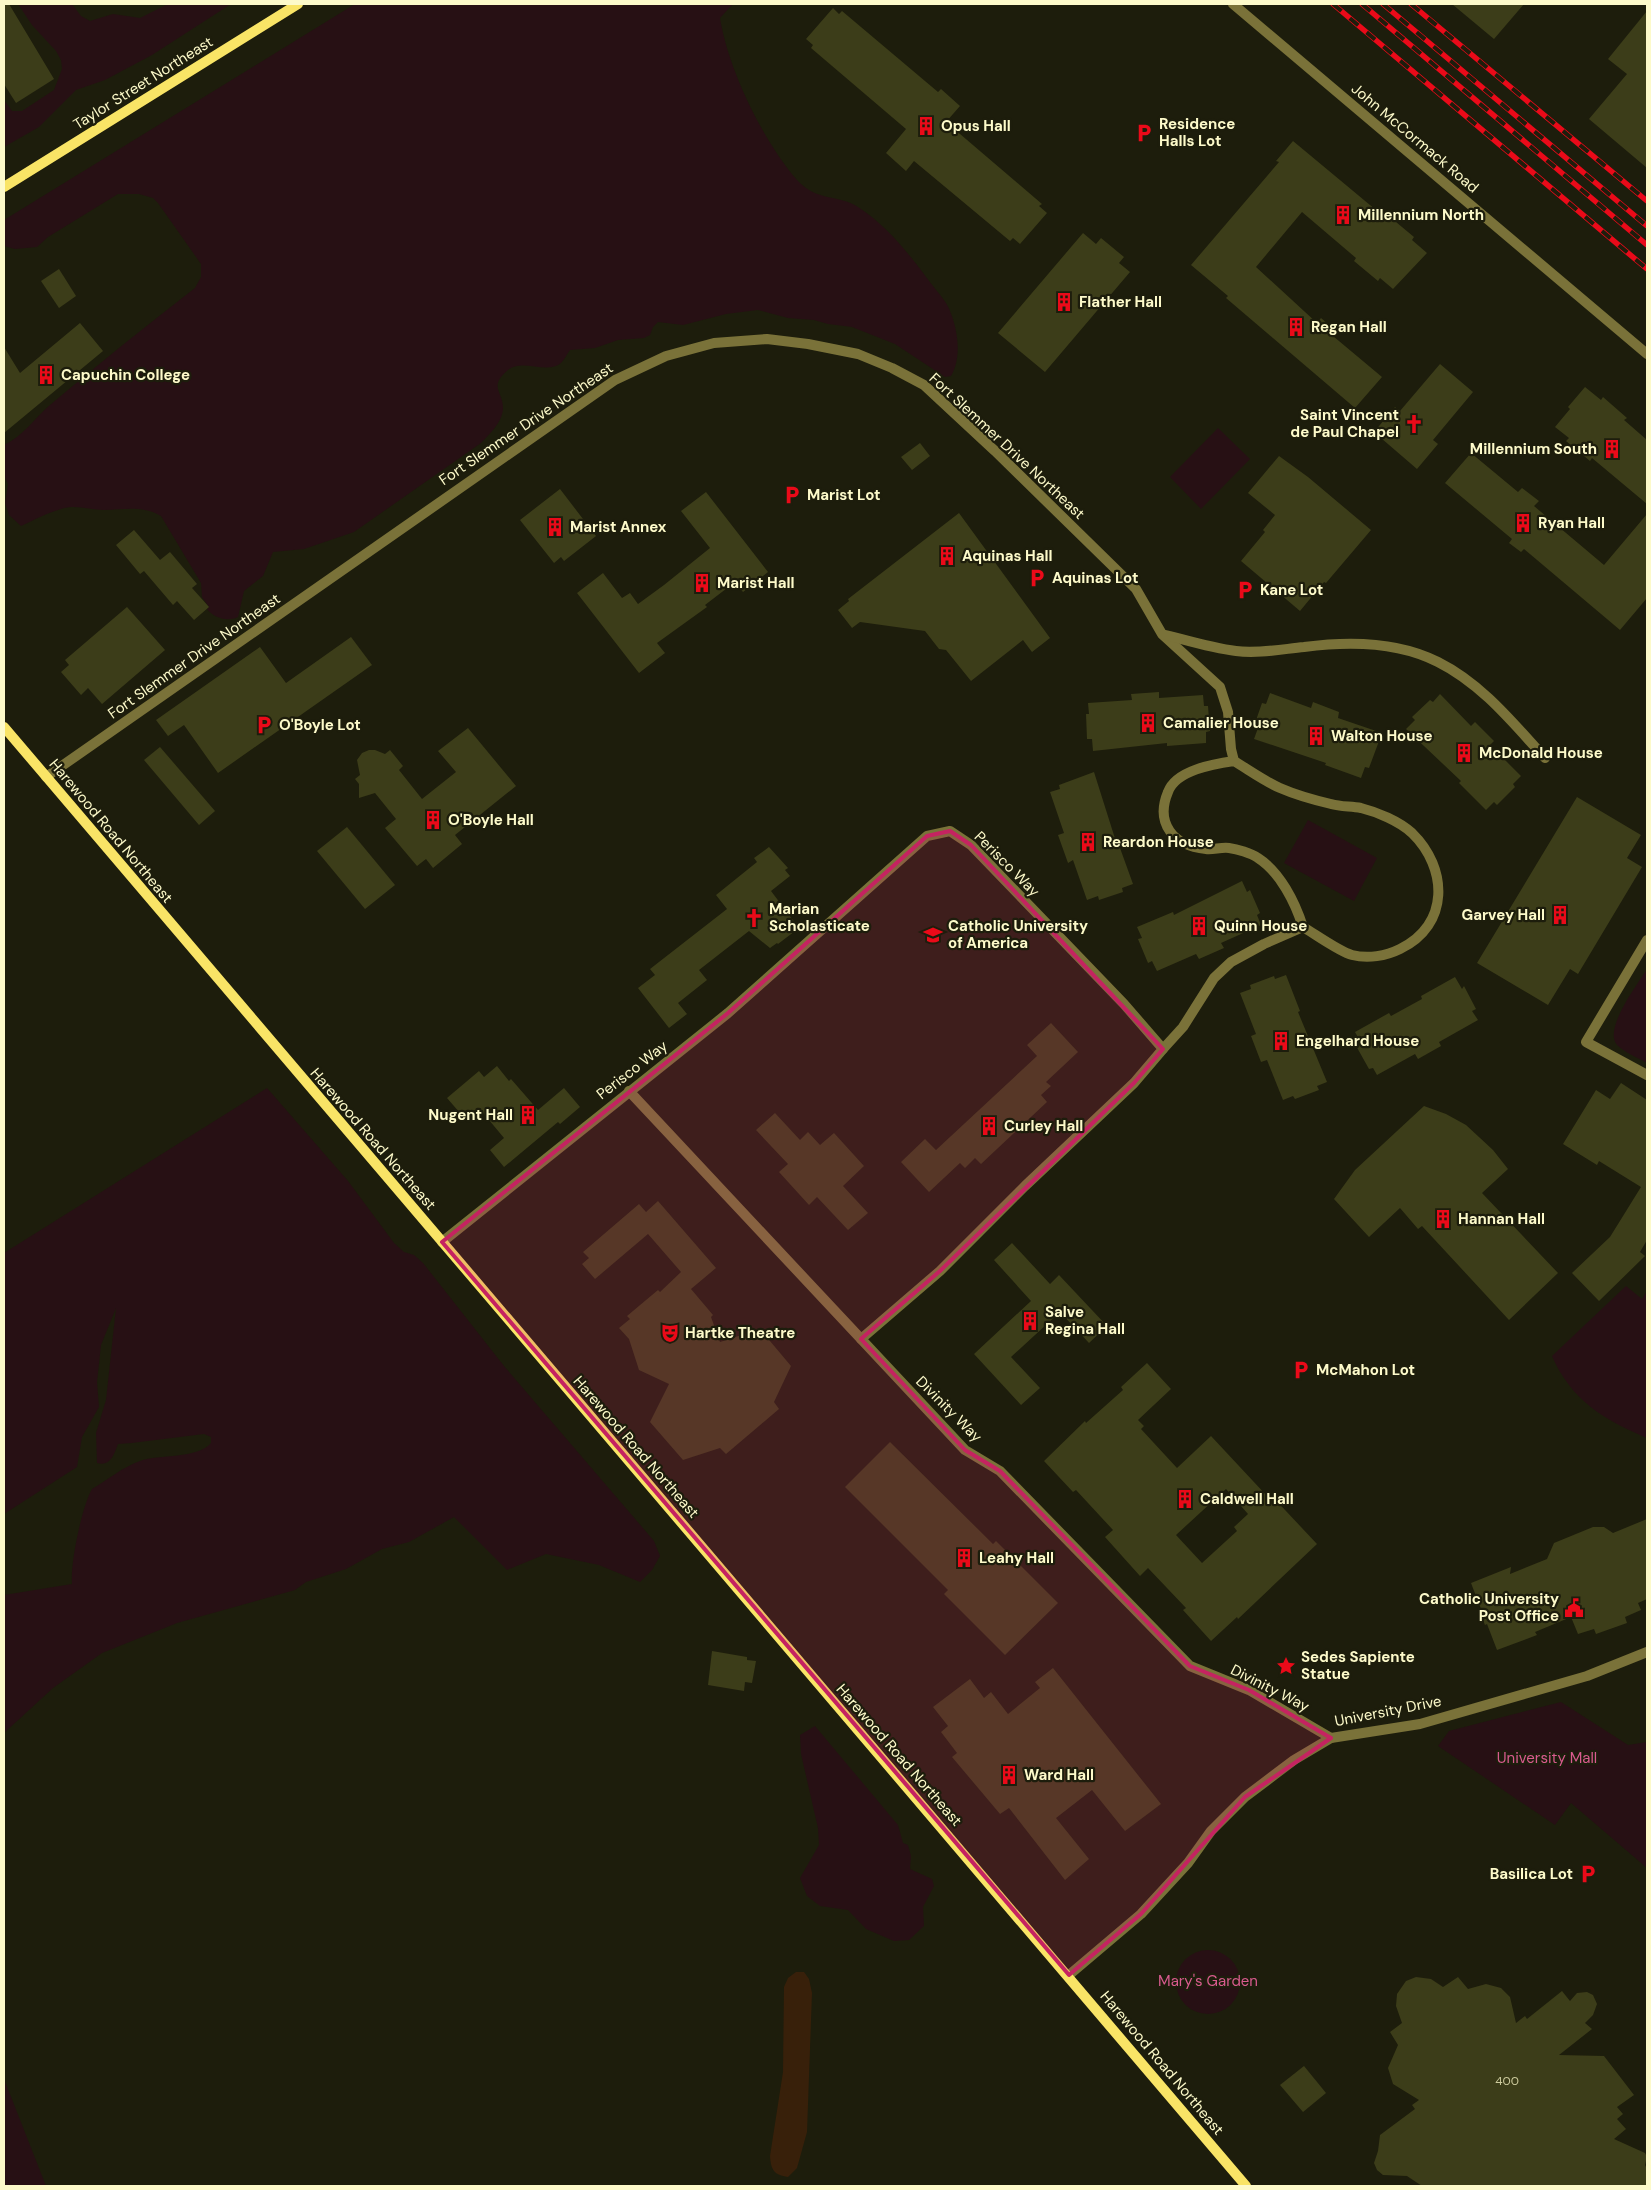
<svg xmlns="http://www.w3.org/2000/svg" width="1651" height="2190" font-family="'DM Sans',sans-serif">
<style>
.green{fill:#271014}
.water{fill:#38200a}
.building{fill:#3c3d19;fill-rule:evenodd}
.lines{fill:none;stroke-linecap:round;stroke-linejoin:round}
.street{stroke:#7a7239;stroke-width:10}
.secondary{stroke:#f9e466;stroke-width:10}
.rail-casing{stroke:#ea0a19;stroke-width:5.5}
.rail{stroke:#1d1d0c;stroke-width:4;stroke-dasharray:11;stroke-linecap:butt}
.marked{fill:#c52361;fill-opacity:0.2;stroke:#c52361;stroke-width:4;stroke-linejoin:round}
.labels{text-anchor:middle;stroke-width:4.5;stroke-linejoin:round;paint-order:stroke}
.number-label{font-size:12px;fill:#cdcb9e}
.street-label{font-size:15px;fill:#fdfaca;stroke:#1d1d0c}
.poi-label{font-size:15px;font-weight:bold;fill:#fdfaca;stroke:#1d1d0c;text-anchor:start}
.park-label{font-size:15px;fill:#d95b8f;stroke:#1d1d0c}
</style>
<rect width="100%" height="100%" fill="#1d1d0c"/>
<g class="green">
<polygon points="18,4 72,4 81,16 90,21 113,14 140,18 168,4 231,4 152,55 105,80 76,90 39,127 4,147 4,100 12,111 22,111 54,90 62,69 61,60 56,51 32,25"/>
<path d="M355 4H733L720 18C728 69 763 141 797 180 817 202 838 194 858 207 890 228 911 257 933 286 939 294 947 302 950 311 958 331 962 357 951 376L945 377 895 344 852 327 828 324 814 320 788 318 758 310 726 314 683 325 658 322 653 327 650 335 644 338 618 340 595 348 570 350C567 354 564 360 561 363 547 375 522 358 508 370 488 387 503 391 503 408 503 421 490 434 481 443L354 532 304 549 273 552 263 576 244 591 238 617C227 622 214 618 207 609L209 607 202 597 201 583 161 516C141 505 125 510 104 510 89 510 76 504 61 509 47 513 34 520 21 526L9 515 5 503 8 484 4 476V445C22 437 35 418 50 405 97 365 146 326 195 288L201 277V264L158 203 153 198 139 194H118L48 237 37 247 15 249 4 246V220Z"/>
<polygon points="1218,428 1250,459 1201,509 1170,477"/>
<polygon points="1308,820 1377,858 1354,901 1284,863"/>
<path d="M1647 969V1063C1638 1058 1624 1052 1617 1045 1603 1029 1638 984 1647 969Z"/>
<path d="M267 1088 348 1181 394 1243 404 1252 414 1255 423 1263 504 1366 654 1541 660 1556 652 1570 640 1582 599 1565 546 1554 507 1570 454 1517 409 1542 382 1549 346 1569 306 1582 295 1590 177 1623 102 1653 53 1688 4 1733V1595L72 1584C70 1564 82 1506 92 1489 107 1480 123 1467 140 1461 159 1454 198 1459 211 1443V1437L204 1434 132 1443 118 1444C114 1455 110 1467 97 1463L96 1433 106 1400 116 1308 101 1345 97 1382 99 1407 82 1437 77 1467 4 1514V1253Z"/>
<path d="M1626 1286 1642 1299 1647 1291V1438C1604 1420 1571 1400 1552 1356Z"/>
<polygon points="1561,1702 1628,1745 1647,1742 1647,1868 1571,1803 1555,1825 1438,1746 1449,1731"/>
<polygon points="815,1726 898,1825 903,1843 908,1845 911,1856 910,1869 932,1879 934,1886 923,1907 924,1926 909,1940 894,1941 866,1929 848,1910 820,1906 807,1896 800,1878 819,1845 818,1828 801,1754 800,1735"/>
<circle cx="1208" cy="1982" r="32"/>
<polygon points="4,2079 46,2186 4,2186"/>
</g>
<path class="water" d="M796 1972H804L809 1979 812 1993 807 2132 797 2168 788 2177C774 2175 771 2170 770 2156L783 2072 784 1987 788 1978Z"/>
<g class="building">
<polygon points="4,4 9,4 54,79 16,103 4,84"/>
<polygon points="1452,4 1524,4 1494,39"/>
<polygon points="833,8 839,14 842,11 938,92 941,89 960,106 946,122 1042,204 1039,206 1047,213 1020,244 1013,238 1010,241 914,161 906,171 886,153 906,129 811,48 813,45 806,39"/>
<polygon points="1647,11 1647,168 1589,119 1627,74 1608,59"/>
<polygon points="1293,141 1388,220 1390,217 1414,237 1412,240 1427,253 1393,289 1380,278 1378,281 1354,261 1356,258 1302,212 1256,267 1317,323 1321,318 1337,332 1333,336 1382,377 1355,408 1226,298 1228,296 1191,265 1279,162 1276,161"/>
<polygon points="1083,233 1096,244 1101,238 1124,257 1119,263 1130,272 1045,372 998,333"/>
<polygon points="59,269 76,296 59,308 41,281"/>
<polygon points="80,323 103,351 4,433 4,347 20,373"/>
<polygon points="1440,364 1473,392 1433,440 1438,444 1417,469 1374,432 1395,407 1400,411"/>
<polygon points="1585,387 1601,400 1603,397 1627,418 1624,420 1647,440 1647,504 1592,458 1590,461 1566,441 1569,438 1555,427 1570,409 1568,407"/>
<polygon points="920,443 930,456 912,470 901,457"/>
<polygon points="1471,453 1518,492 1522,488 1539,501 1534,506 1604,565 1647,514 1647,598 1620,630 1524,549 1521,552 1509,543 1512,539 1445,483"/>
<polygon points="1279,456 1308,477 1371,530 1326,583 1324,582 1300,611 1241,561 1265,532 1263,530 1275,515 1248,493"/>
<polygon points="560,489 596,536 564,561 561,557 554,563 520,520"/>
<polygon points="706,492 768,572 743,592 735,582 705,605 707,607 657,643 665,653 639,673 577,593 603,573 622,598 630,593 638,604 664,585 710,548 681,511"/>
<polygon points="959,513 1050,638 1032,652 1023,640 971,681 946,650 939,649 925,631 860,622 852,628 838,610 849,601 848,599"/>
<polygon points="134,530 160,560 170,552 197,584 192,588 209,607 194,620 177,601 173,605 144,571 140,574 116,545"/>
<polygon points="127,607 165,650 102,704 88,688 81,695 61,672 69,665 65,660"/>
<polygon points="351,637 372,665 218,773 184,725 168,736 156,720 260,647 286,683"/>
<polygon points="1159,692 1159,698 1203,695 1204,706 1208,706 1210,731 1206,732 1206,743 1167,746 1167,743 1093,751 1092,739 1087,739 1086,714 1089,714 1088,703 1132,700 1131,694"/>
<polygon points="1270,693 1311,708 1313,702 1339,712 1338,718 1382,733 1369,768 1365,767 1361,778 1325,765 1326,763 1254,739 1258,728 1254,726 1262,703 1266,704"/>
<polygon points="1440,694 1471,726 1475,722 1494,741 1490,745 1521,776 1513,784 1515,787 1497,805 1494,802 1486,810 1459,783 1461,781 1406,729 1415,720 1412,717 1430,700 1433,702"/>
<polygon points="468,728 516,786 455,835 462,844 433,868 426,859 417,866 385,828 396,819 375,793 359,798 359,784 355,779 360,775 357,760 362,753 369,750 375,750 385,754 390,750 403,766 399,770 422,799 456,772 438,751"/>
<polygon points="160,747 215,811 199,825 144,760"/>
<polygon points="1094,772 1118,848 1120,848 1133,884 1122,888 1123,892 1099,900 1098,896 1087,900 1073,860 1068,863 1058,835 1064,833 1050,792 1060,789 1059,785"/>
<polygon points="1577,797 1641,835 1627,858 1642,867 1578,974 1570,969 1548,1005 1477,963"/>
<polygon points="347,827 395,885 365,909 317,851"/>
<polygon points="769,847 788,868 785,870 790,876 771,891 799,928 778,944 777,943 770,948 749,931 699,970 707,980 678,1003 687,1014 669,1028 638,988 655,975 650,969 727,909 716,895 757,862 754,858"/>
<polygon points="1242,881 1247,892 1250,890 1260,913 1257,915 1261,925 1221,943 1224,948 1199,959 1196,954 1157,971 1152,961 1148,963 1138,939 1142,938 1137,927 1173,912 1174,915"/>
<polygon points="1286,975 1300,1011 1298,1012 1327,1082 1317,1086 1319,1090 1295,1099 1293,1096 1283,1100 1267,1060 1261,1062 1251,1036 1256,1034 1240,993 1251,989 1250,985 1274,976 1275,979"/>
<polygon points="1455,977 1462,989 1464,986 1476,1009 1472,1011 1478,1020 1439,1042 1441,1046 1418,1059 1415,1054 1377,1075 1373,1068 1369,1069 1355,1044 1360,1041 1355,1032 1389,1013 1391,1016 1422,999 1421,996"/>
<polygon points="1051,1023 1078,1052 1046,1082 1051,1086 1041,1095 1047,1102 981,1164 975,1158 965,1168 960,1163 929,1192 901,1162 925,1139 936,1150 1037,1056 1027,1045"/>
<polygon points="497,1066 509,1081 511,1079 538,1110 564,1088 580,1107 560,1124 558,1122 504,1167 490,1150 504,1138 479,1108 466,1120 447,1098 479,1071 484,1077"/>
<polygon points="1621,1083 1647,1100 1647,1240 1640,1252 1645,1256 1599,1301 1572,1273 1610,1237 1641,1187 1599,1161 1597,1165 1563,1144 1596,1090 1610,1099"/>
<polygon points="1424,1106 1446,1114 1466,1125 1493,1150 1508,1169 1482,1193 1558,1273 1509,1320 1422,1226 1418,1229 1400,1208 1369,1237 1334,1199 1355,1170"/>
<polygon points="775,1113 800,1140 808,1132 820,1145 834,1133 864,1166 843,1186 868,1213 848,1230 817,1197 809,1205 779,1172 788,1164 756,1130"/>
<polygon points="658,1201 716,1268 691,1289 713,1315 711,1317 720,1342 760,1329 791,1366 774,1402 779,1409 726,1454 720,1448 683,1460 650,1422 669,1384 639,1370 629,1339 619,1328 630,1319 627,1316 658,1290 660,1292 681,1272 648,1234 595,1279 582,1264 589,1258 583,1252 639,1204 646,1212"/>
<polygon points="1012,1243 1050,1284 1059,1275 1107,1326 1089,1343 1060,1312 1011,1357 1040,1388 1021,1405 974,1354 1031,1301 994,1260"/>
<path d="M1147 1363 1171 1389 1138 1420 1144 1426 1141 1429 1177 1468 1211 1436 1267 1496 1270 1494 1317 1544 1238 1619 1237 1617 1211 1641 1183 1610 1186 1608 1148 1568 1140 1576 1105 1537 1113 1530 1076 1490 1073 1492 1044 1461 1085 1421 1086 1423 1123 1390 1121 1387ZM1226 1489 1248 1514 1234 1527 1237 1531 1202 1563 1176 1535Z"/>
<polygon points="890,1442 993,1544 996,1541 1058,1603 1005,1655 944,1594 948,1590 845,1487"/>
<polygon points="1647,1519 1647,1599 1638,1603 1641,1610 1625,1617 1627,1623 1596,1634 1594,1629 1578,1634 1571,1617 1535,1632 1537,1635 1497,1650 1487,1624 1485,1625 1479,1610 1481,1609 1471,1583 1511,1567 1510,1574 1547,1559 1554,1543 1593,1527 1604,1527 1613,1533"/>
<polygon points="712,1651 747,1657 747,1660 756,1661 752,1683 745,1682 744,1691 708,1685"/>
<polygon points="1053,1668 1161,1804 1125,1831 1092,1790 1056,1818 1089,1859 1065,1880 1009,1808 1000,1814 952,1757 957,1753 941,1732 948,1726 933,1707 970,1679 984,1698 991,1692 1008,1714 1040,1688 1035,1682"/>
<polygon points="1416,1977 1431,1979 1443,1987 1458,1977 1468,1989 1486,1984 1501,1988 1510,1997 1516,2023 1525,2016 1527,2019 1562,1991 1570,2001 1577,1993 1587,1992 1593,1995 1597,2004 1593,2015 1585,2023 1592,2029 1559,2055 1604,2056 1634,2095 1617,2107 1623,2114 1617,2119 1626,2129 1614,2139 1645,2153 1647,2157 1645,2165 1647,2169 1647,2186 1422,2186 1407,2176 1383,2175 1377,2170 1374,2163 1378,2151 1380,2135 1415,2109 1412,2105 1419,2100 1393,2084 1388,2068 1398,2045 1390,2032 1402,2023 1396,2006 1397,1994 1406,1981"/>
<polygon points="1304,2066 1326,2093 1303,2112 1280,2085"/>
</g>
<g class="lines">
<g class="street">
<polyline points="1233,4 1647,354"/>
<path d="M1163 635 1220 687 1228 712 1231 749 1234 761C1249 770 1264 781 1280 788 1296 795 1314 800 1331 804 1341 807 1351 806 1361 808 1377 812 1399 821 1412 833 1448 868 1450 925 1400 949 1386 956 1368 959 1352 955 1340 952 1315 934 1303 927 1295 902 1280 872 1258 858 1251 853 1237 849 1229 848 1221 847 1213 850 1206 849 1173 846 1155 823 1168 792 1176 770 1214 764 1234 761"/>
<path d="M46 777 615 380 666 356 714 343 767 339 808 344 858 354 892 368 924 385 995 451 1136 589 1162 634C1186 640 1211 648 1236 651 1258 654 1283 649 1304 647 1349 641 1397 641 1438 662 1482 684 1513 723 1545 758"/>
<polyline points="1647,940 1586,1042 1647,1075"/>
<polyline points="1163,1049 1183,1027 1214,978 1231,962 1264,944 1303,927"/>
<polyline points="629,1091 965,1450 1000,1471 1190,1666 1249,1690 1331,1738"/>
<polyline points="442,1242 728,1013 927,836 950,831 971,845 1124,1004 1163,1049 1134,1083 1025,1186 940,1271 861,1339"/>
<polyline points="1069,1975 1141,1914 1188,1863 1211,1831 1245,1797 1294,1760 1331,1738 1420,1724 1587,1676 1647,1652"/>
</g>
<g class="secondary">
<polyline points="4,187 298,4"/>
<path d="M4 727C415 1216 833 1699 1246 2186"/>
</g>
<g class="rail-casing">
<g id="rail">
<polyline points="1333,4 1647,269"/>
<polyline points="1362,4 1647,245"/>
<polyline points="1383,4 1647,226"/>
<polyline points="1411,4 1647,201"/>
</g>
</g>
<use href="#rail" class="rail"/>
</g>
<path class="marked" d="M950 831 971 845 1163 1049 1134 1083 940 1271 861 1339 965 1450 1000 1471 1190 1666 1249 1690 1331 1738 1245 1797 1141 1914 1069 1975 442 1242 728 1013 927 836Z"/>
<defs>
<g id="building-bare" transform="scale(1.5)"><path d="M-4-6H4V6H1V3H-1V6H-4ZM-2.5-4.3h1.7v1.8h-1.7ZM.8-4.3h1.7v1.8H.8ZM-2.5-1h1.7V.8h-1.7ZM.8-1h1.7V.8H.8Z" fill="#ea0a19" stroke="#1d1d0c" stroke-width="2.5" paint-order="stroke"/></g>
<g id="parking-bare" transform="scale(1.5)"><path d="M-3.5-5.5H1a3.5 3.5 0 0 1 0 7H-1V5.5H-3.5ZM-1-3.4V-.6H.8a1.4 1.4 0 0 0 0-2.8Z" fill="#ea0a19" stroke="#1d1d0c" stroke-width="2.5" paint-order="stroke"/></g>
<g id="church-bare" transform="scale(1.5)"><path d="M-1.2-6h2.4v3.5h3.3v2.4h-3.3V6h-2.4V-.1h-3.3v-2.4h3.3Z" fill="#ea0a19" stroke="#1d1d0c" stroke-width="2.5" paint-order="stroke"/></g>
<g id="university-bare" transform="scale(1.5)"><path d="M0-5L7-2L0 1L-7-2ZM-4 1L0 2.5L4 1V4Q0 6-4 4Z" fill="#ea0a19" stroke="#1d1d0c" stroke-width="2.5" paint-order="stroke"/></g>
<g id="theatre-bare" transform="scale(1.5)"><path d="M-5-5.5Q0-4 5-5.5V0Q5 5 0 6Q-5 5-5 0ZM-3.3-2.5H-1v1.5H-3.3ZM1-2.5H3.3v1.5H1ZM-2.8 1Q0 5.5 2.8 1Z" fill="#ea0a19" stroke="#1d1d0c" stroke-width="2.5" paint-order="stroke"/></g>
<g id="civic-bare" transform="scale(1.5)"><path d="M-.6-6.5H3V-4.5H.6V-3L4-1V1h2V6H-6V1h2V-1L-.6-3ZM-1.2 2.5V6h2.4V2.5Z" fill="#ea0a19" stroke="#1d1d0c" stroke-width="2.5" paint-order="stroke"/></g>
<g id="sight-bare" transform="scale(1.5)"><path d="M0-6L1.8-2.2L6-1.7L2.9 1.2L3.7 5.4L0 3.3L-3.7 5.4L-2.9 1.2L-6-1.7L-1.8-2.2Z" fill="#ea0a19" stroke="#1d1d0c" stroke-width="2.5" paint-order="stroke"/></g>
</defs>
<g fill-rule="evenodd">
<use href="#building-bare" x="926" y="126"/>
<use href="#parking-bare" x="1144" y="133"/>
<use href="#building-bare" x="1343" y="215"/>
<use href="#building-bare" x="1064" y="302"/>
<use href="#building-bare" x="1296" y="327"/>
<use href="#building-bare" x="46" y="375"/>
<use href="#church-bare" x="1414" y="424"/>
<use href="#building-bare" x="1612" y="449"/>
<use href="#parking-bare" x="792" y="495"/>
<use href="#building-bare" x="1523" y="523"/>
<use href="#building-bare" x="555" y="527"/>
<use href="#building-bare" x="947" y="556"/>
<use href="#parking-bare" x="1037" y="578"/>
<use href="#building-bare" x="702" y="583"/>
<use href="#parking-bare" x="1245" y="590"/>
<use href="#building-bare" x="1148" y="723"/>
<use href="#parking-bare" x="264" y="725"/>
<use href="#building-bare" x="1316" y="736"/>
<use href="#building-bare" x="1464" y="753"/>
<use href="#building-bare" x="433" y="820"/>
<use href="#building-bare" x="1088" y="842"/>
<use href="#building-bare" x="1560" y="915"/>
<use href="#church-bare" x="754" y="918"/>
<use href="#building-bare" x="1199" y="926"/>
<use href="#university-bare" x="933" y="935"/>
<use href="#building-bare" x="1281" y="1041"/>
<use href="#building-bare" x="528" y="1115"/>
<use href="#building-bare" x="989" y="1126"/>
<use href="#building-bare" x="1443" y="1219"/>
<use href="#building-bare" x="1030" y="1321"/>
<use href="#theatre-bare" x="670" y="1333"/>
<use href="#parking-bare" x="1301" y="1370"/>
<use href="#building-bare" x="1185" y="1499"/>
<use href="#building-bare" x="964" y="1558"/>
<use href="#civic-bare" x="1574" y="1608"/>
<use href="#sight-bare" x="1286" y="1666"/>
<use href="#building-bare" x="1009" y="1775"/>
<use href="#parking-bare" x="1588" y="1874"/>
</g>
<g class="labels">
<g class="number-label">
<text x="1507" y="2085">400</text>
</g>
<g class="street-label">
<text transform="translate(143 83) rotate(-32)" y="5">Taylor Street Northeast</text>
<text transform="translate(1415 138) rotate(40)" y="5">John McCormack Road</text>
<text transform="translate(526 424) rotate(-34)" y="5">Fort Slemmer Drive Northeast</text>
<text transform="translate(1007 446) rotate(43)" y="5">Fort Slemmer Drive Northeast</text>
<text transform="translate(194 656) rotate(-35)" y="5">Fort Slemmer Drive Northeast</text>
<text transform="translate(111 831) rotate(50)" y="5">Harewood Road Northeast</text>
<text transform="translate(1007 864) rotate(45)" y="5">Perisco Way</text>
<text transform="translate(632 1070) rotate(-38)" y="5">Perisco Way</text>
<text transform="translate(373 1139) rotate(49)" y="5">Harewood Road Northeast</text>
<text transform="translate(949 1409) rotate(45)" y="5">Divinity Way</text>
<text transform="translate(636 1447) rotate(49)" y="5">Harewood Road Northeast</text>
<text transform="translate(1270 1688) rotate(27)" y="5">Divinity Way</text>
<text transform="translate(1388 1711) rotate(-11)" y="5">University Drive</text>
<text transform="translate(899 1755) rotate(49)" y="5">Harewood Road Northeast</text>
<text transform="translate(1162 2063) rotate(50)" y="5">Harewood Road Northeast</text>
</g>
<g class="poi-label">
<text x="1159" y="129">Residence<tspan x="1159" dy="17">Halls Lot</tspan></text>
<text x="941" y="131">Opus Hall</text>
<text x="1358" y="220">Millennium North</text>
<text x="1079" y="307">Flather Hall</text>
<text x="1311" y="332">Regan Hall</text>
<text x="61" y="380">Capuchin College</text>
<text x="1399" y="420" text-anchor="end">Saint Vincent<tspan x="1399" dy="17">de Paul Chapel</tspan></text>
<text x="1597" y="454" text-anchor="end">Millennium South</text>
<text x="807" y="500">Marist Lot</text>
<text x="1538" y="528">Ryan Hall</text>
<text x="570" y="532">Marist Annex</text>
<text x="962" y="561">Aquinas Hall</text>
<text x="1052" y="583">Aquinas Lot</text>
<text x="717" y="588">Marist Hall</text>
<text x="1260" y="595">Kane Lot</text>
<text x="1163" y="728">Camalier House</text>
<text x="279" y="730">O'Boyle Lot</text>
<text x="1331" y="741">Walton House</text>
<text x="1479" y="758">McDonald House</text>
<text x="448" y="825">O'Boyle Hall</text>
<text x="1103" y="847">Reardon House</text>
<text x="769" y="914">Marian<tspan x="769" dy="17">Scholasticate</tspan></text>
<text x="1545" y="920" text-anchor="end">Garvey Hall</text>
<text x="948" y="931">Catholic University<tspan x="948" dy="17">of America</tspan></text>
<text x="1214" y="931">Quinn House</text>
<text x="1296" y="1046">Engelhard House</text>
<text x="513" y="1120" text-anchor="end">Nugent Hall</text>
<text x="1004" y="1131">Curley Hall</text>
<text x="1458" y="1224">Hannan Hall</text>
<text x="1045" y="1317">Salve<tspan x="1045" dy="17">Regina Hall</tspan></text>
<text x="685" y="1338">Hartke Theatre</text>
<text x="1316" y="1375">McMahon Lot</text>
<text x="1200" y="1504">Caldwell Hall</text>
<text x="979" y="1563">Leahy Hall</text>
<text x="1559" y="1604" text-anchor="end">Catholic University<tspan x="1559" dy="17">Post Office</tspan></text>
<text x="1301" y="1662">Sedes Sapiente<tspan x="1301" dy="17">Statue</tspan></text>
<text x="1024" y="1780">Ward Hall</text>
<text x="1573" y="1879" text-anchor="end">Basilica Lot</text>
</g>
<g class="park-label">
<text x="1547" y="1763">University Mall</text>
<text x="1208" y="1986">Mary's Garden</text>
</g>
</g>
<rect width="1651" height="2190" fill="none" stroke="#fdfaca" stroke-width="10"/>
</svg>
